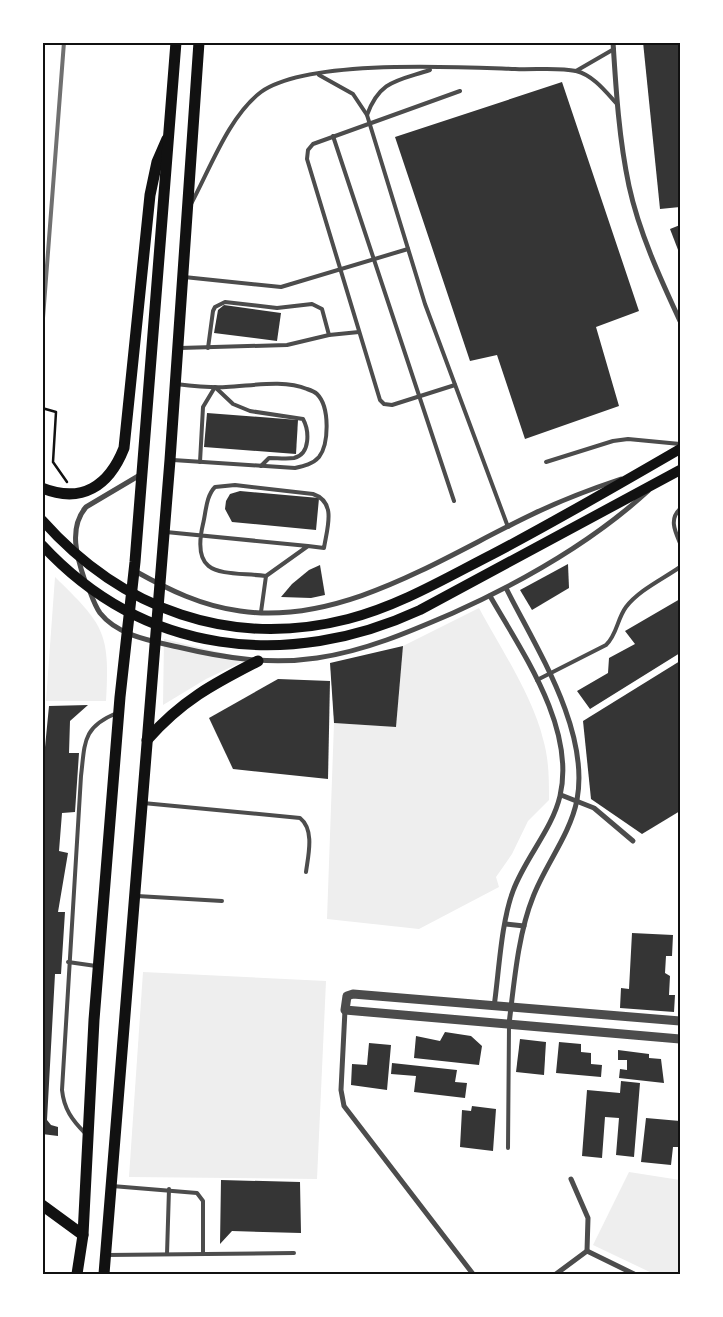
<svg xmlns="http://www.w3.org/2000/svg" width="723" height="1317" font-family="'Asap Condensed',sans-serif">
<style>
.green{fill:#eee}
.building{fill:#353535}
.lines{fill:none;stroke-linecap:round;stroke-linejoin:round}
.path{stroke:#111;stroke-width:2.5}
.service{stroke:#4c4c4c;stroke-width:4}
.minor{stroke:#4c4c4c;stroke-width:5}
.tertiary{stroke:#4c4c4c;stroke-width:9}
.secondary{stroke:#111;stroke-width:10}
.trunk{stroke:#111;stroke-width:11}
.rail{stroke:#707070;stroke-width:4}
.neatline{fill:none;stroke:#111;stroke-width:2}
</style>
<rect width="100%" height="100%" fill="#fff"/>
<g class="green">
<path d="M55 577C104 625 110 632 106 701H46Z"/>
<path d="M479 608C500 647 533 697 543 739 549 759 549 779 549 800L528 821 512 854 496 877 499 887 419 929 327 919 334 723 396 727 403 646Z"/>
<polygon points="164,639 248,659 206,679 163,705"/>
<polygon points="143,972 326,981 317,1179 129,1177"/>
<polygon points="629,1172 680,1180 680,1274 654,1274 593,1245"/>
</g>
<g class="building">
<polygon points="643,42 680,42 680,207 660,209"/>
<polygon points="562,82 639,311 596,327 619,406 525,439 497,355 470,361 395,137"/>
<polygon points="680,225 680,255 670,229"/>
<polygon points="224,305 281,313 277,341 214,333 218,310"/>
<polygon points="207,413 298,420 296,454 204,447"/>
<polygon points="240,491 319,498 316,530 232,522 225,509 226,501 230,494"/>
<polygon points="568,564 569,588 532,610 520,590"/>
<polygon points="320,565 325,595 311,598 281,597 292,584 309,570"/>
<polygon points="680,599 680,653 590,709 577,691 608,673 609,658 635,644 625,631"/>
<polygon points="403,646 396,727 334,723 330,663"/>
<polygon points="680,661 680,811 642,834 591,799 583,721"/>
<polygon points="278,679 330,681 328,779 233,769 209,718"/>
<polygon points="88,705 70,721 69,753 79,753 75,812 62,813 59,851 68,853 58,912 65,912 61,974 55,974 47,1120 51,1125 58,1127 58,1136 42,1134 42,778 49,706"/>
<polygon points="632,933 673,935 672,956 666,956 665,973 670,976 669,995 675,995 674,1012 620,1008 621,988 629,989"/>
<polygon points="445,1032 471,1036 482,1046 479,1065 414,1058 416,1036 440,1041"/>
<polygon points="520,1039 546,1042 544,1075 516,1072"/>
<polygon points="559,1042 581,1044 581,1052 591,1053 591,1064 602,1065 601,1077 556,1073"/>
<polygon points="369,1043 391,1045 387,1090 351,1085 352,1064 367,1065"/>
<polygon points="618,1050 649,1054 649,1058 661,1059 664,1083 619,1078 620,1069 627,1070 627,1060 618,1060"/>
<polygon points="392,1063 457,1070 455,1082 467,1083 465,1098 414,1092 416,1076 391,1074"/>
<polygon points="621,1081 640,1083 634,1157 616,1155 619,1118 605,1117 602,1158 582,1156 587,1090 620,1093"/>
<polygon points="472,1106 496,1109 493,1151 460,1147 462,1110 471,1111"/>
<polygon points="646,1118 680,1121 680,1147 673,1147 671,1165 641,1162"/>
<polygon points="221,1180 300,1182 301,1233 232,1231 220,1244"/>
</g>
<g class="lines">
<polyline class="path" points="42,408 56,412 53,462 67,482"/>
<g class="service">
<polyline points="576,71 614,49"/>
<polyline points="319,75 353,94 367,115 425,304 508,527"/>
<path d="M367 115C380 80 397 81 430 70"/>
<polyline points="333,136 454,501"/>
<path d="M191 204C210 169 229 116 261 92 307 59 456 67 515 69 534 70 558 67 576 71 593 75 606 92 617 104"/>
<polyline points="184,277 281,287 408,249"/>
<polyline points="180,348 287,345 329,335 359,332"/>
<polyline points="208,348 213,311 215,307 225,302 277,308 312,304 322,309 329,335"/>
<polyline points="455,385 392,405 384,404 380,400 307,159 308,150 313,144 460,91"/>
<path d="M173 460 295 468C304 466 313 464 319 457 329 444 330 407 317 394 315 392 310 390 307 389 284 379 251 386 226 387 210 388 193 386 176 384"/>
<path d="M200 462 203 407 215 387 233 404 250 411 303 419C309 430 311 454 294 458 287 459 277 458 269 458L261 466"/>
<polyline points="546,462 613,441 628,439 680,444"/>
<path d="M680 509C669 519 675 531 680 543"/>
<path d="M166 532 308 546 266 576C224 571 190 580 203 524 206 512 206 496 215 487L235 485 313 494C337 502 327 528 324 548L308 546"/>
<polyline points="261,612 266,576"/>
<path d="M537 680 606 645C617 635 617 619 626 607 639 590 663 579 680 567"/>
<path d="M143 803 300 818C315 830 308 856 306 872"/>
<polyline points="137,896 222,901"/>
<polyline points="68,962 96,966"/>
<path d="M85 1133C72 1120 64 1109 62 1090L81 776C85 743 82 727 117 713"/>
<polyline points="508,1148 509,1025"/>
<polyline points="112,1186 197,1193 203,1201 203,1254"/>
<polyline points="167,1254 169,1189"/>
<polyline points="107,1255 294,1253"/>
</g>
<g class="minor">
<path d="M613 42C616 90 619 139 629 186 639 232 660 278 680 321"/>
<path d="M135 571C169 590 202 606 240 611 343 626 444 556 533 514 562 500 591 489 621 479"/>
<path d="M85 581C77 558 68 528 86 507L140 475"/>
<path d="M506 588C536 648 590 730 577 800 570 835 545 865 533 897 518 934 514 984 509 1024"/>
<path d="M89 589C92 597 95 606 100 613 118 636 152 641 178 647 224 658 270 665 317 658 365 651 409 632 453 613 524 581 591 543 648 491"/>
<path d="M490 596C522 652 576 728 560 796 552 830 525 858 513 891 501 923 499 972 494 1007"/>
<polyline points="561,795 594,808 633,841"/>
<polyline points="506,924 524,926"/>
<polyline points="345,1010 341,1090 344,1106 473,1274"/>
<polyline points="571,1179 588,1218 587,1251"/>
<polyline points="556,1274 587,1251 634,1274"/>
</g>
<polyline class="tertiary" points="680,1021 353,994 347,996 345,1010 680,1039"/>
<g class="secondary">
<path d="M42 520C122 610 231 649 348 619 399 606 446 578 493 554 556 521 618 485 680 449"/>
<path d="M42 545C144 655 288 671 420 610L680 470"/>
</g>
<g class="trunk">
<path d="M42 488C82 504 109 486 124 448L150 195 157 162 167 139"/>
<path d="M147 740C181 701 213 684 258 661"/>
<polyline points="42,1205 83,1235"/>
<polyline points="77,1274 83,1235 94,1020 120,697 135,562 176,42"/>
<polyline points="104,1274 170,460 199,42"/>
</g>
<polyline class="rail" points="42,331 64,42"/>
</g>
<rect width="723" height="1317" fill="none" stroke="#ffffff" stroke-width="88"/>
<rect x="44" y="44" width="635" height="1229" class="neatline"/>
</svg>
